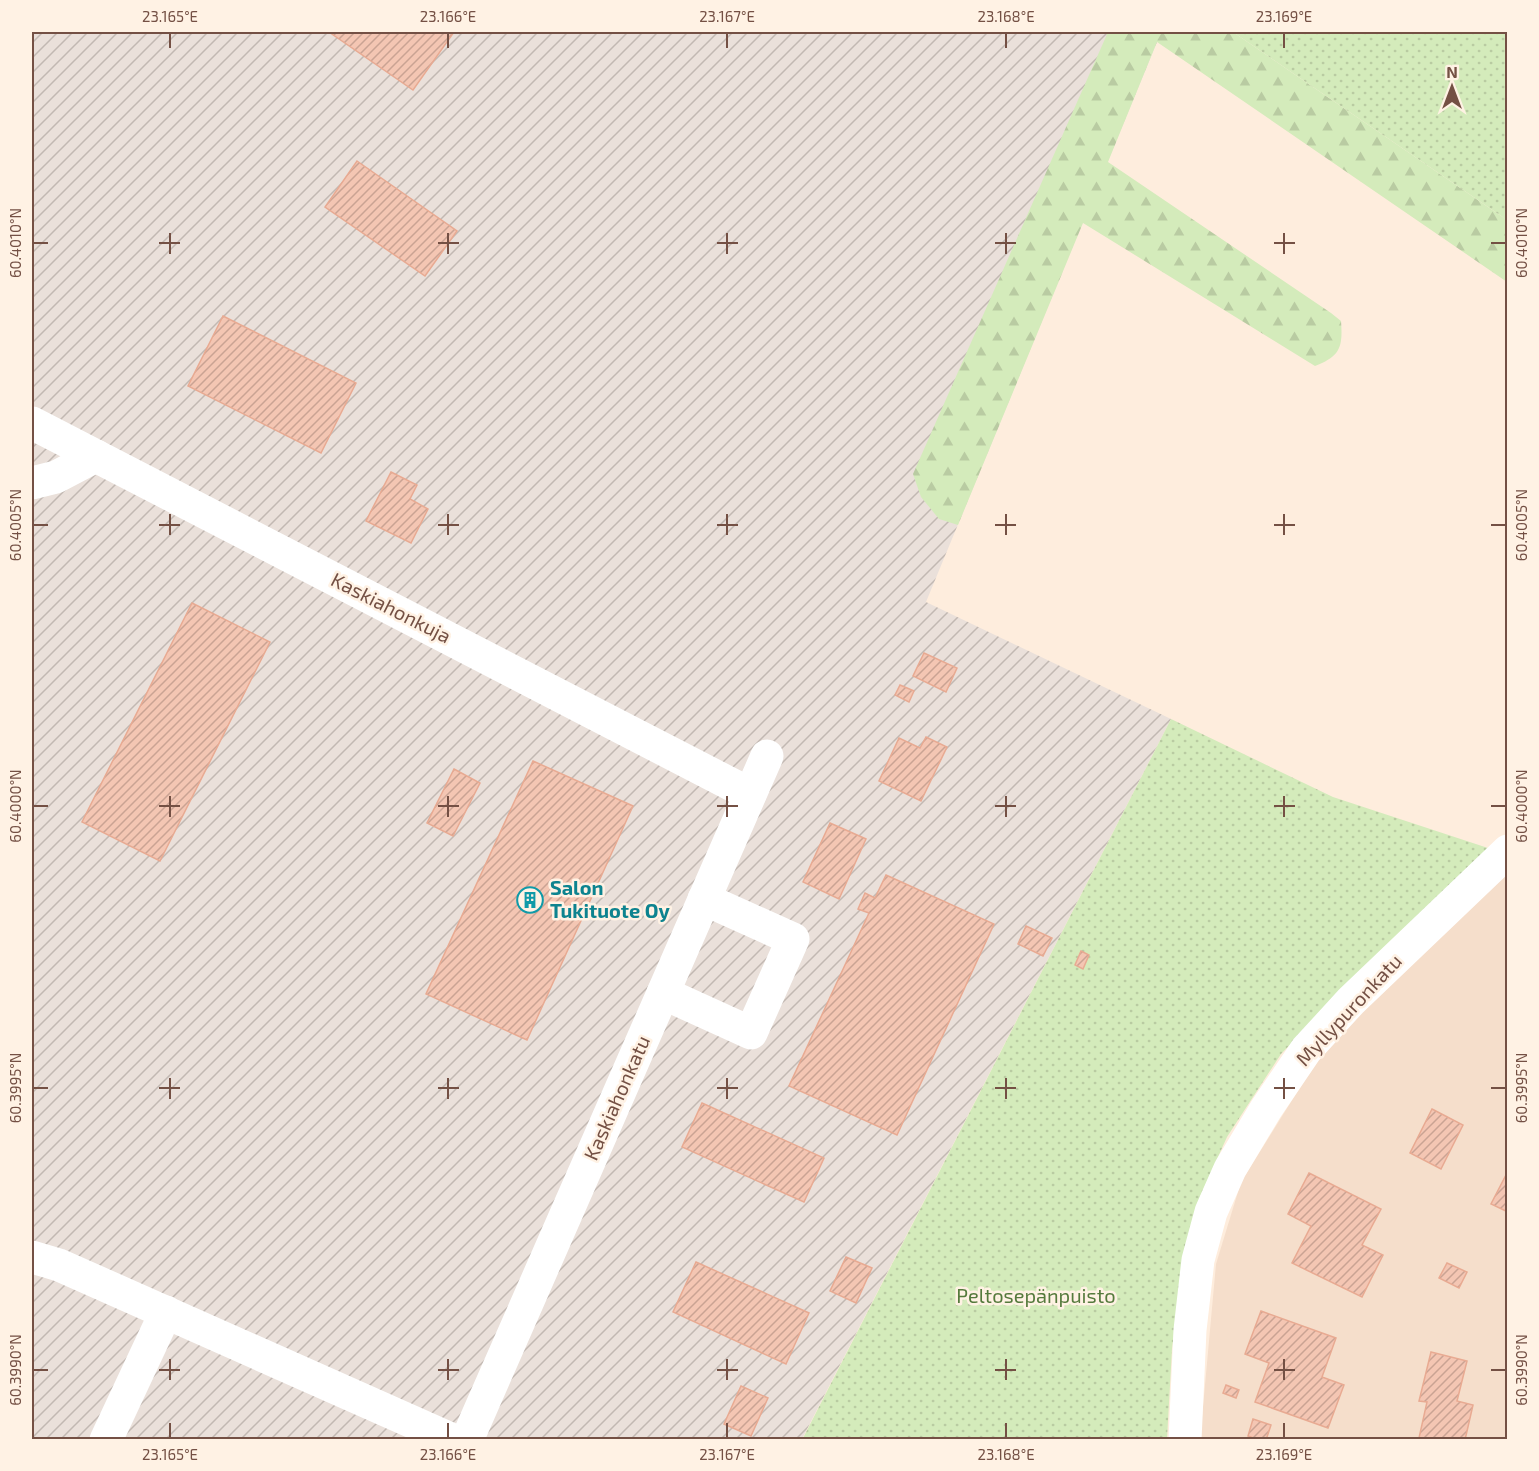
<svg xmlns="http://www.w3.org/2000/svg" width="1539" height="1471" font-family="'Exo 2',sans-serif">
<style>
.residential{fill:#f5decb}
.industrial{fill:url(#industrial-furrows)}
.forest{fill:url(#forest-firs)}
.park{fill:url(#park-dots)}
.building{fill:url(#building-hatch);stroke:#e8aa92;stroke-width:1.5}
.lines{fill:none;stroke-linecap:round;stroke-linejoin:round}
.minor{stroke:#fff;stroke-width:33}
.ticks{fill:none;stroke:#745044;stroke-width:2}
.labels{text-anchor:middle;stroke-width:5;stroke-linejoin:round;paint-order:stroke}
.street-label{font-size:20px;fill:#745044;stroke:#fff2e4}
.culture-label{font-size:20px;font-weight:bold;fill:#0d838f;stroke:#fff2e4;text-anchor:start}
.park-label{font-size:20px;fill:#557a3c;stroke:#fff2e4}
.neatline{fill:none;stroke:#745044;stroke-width:2}
.ticks-label{font-size:15px;text-anchor:middle;fill:#745044}
</style>
<defs>
<pattern id="industrial-furrows" width="10" height="10" patternUnits="userSpaceOnUse" patternTransform="scale(1.5)"><rect width="10" height="10" fill="#eae0da"/><path d="M-1 1l2-2M0 10L10 0M9 11l2-2" fill="none" stroke="#c2b8b2"/></pattern>
<pattern id="forest-firs" width="22" height="20" patternUnits="userSpaceOnUse" patternTransform="scale(1.5)"><rect width="22" height="20" fill="#d4ebbb"/><path d="M5 1l3.5 6h-7zM16 11l3.5 6h-7z" fill="#b9cba2"/></pattern>
<pattern id="park-dots" width="8" height="8" patternUnits="userSpaceOnUse" patternTransform="scale(1.5)"><rect width="8" height="8" fill="#d4ebbb"/><path d="M2 2h.1M6 6h.1" fill="none" stroke="#b9cba2" stroke-width="1.8" stroke-linecap="round"/></pattern>
<pattern id="building-hatch" width="6" height="6" patternUnits="userSpaceOnUse" patternTransform="scale(1.5)"><rect width="6" height="6" fill="#f4c6b3"/><path d="M-1 1l2-2M0 6l6-6M5 7l2-2" fill="none" stroke="#caa393"/></pattern>
</defs>
<rect width="100%" height="100%" fill="#feeddd"/>
<polygon class="residential" points="1507,869 1507,1439 1200,1440 1216,1264 1241,1182 1322,1052"/>
<polygon class="industrial" points="32,32 1142,32 1157,42 926,602 1171,719 802,1439 32,1439"/>
<path class="forest" d="M1108 32H1233L1507 220V282L1157 42 1108 162 1331 313 1341 321C1343 348 1340 356 1315 366L1083 223 958 525 939 519 921 497 913 474Z"/>
<g class="park">
<polygon points="1233,32 1507,32 1507,220"/>
<polygon points="1171,719 1333,797 1488,848 1393,940 1281,1054 1227,1137 1200,1197 1185,1247 1172,1349 1167,1439 802,1440"/>
</g>
<g class="building">
<polygon points="329,32 454,32 413,90"/>
<polygon points="357,161 457,231 425,276 325,207"/>
<polygon points="223,316 356,383 321,453 188,386"/>
<polygon points="391,472 417,485 410,499 428,509 411,543 366,521"/>
<polygon points="192,603 270,642 160,861 82,822"/>
<polygon points="924,653 957,668 946,692 913,676"/>
<polygon points="900,685 914,691 909,702 895,695"/>
<polygon points="926,737 947,747 921,801 879,781 899,738 920,748"/>
<polygon points="533,761 633,806 527,1040 426,994"/>
<polygon points="454,769 480,783 453,836 427,823"/>
<polygon points="830,823 866,839 839,899 803,882"/>
<polygon points="886,875 994,924 897,1135 789,1086 869,913 858,909 865,893 875,898"/>
<polygon points="1026,926 1052,938 1043,956 1018,944"/>
<polygon points="1081,951 1089,955 1083,969 1075,965"/>
<polygon points="702,1103 824,1158 804,1202 682,1147"/>
<polygon points="1432,1109 1463,1125 1441,1169 1410,1153"/>
<polygon points="1508,1171 1508,1212 1491,1204"/>
<polygon points="1309,1173 1381,1209 1362,1245 1383,1255 1362,1297 1292,1263 1311,1226 1288,1214"/>
<polygon points="846,1257 872,1268 856,1303 830,1291"/>
<polygon points="696,1262 809,1313 786,1364 673,1312"/>
<polygon points="1447,1263 1467,1272 1459,1288 1439,1278"/>
<polygon points="1261,1311 1336,1338 1322,1377 1344,1385 1328,1428 1255,1402 1269,1363 1245,1354"/>
<polygon points="1431,1352 1467,1361 1457,1401 1473,1405 1465,1440 1419,1438 1427,1402 1419,1401"/>
<polygon points="1226,1385 1239,1390 1236,1398 1223,1393"/>
<polygon points="741,1386 768,1398 751,1436 724,1424"/>
<polygon points="1253,1419 1271,1425 1266,1440 1259,1440 1248,1436"/>
</g>
<g class="lines">
<g class="minor">
<polyline points="32,423 750,794"/>
<polyline points="32,483 56,477 96,456"/>
<polyline points="663,993 751,1033 793,939 704,899"/>
<polyline points="32,1257 59,1265 453,1440"/>
<polyline points="106,1440 166,1312"/>
<polyline points="467,1440 767,756"/>
<polyline points="1185,1440 1190,1330 1198,1260 1211,1212 1230,1169 1266,1109 1306,1050 1351,1001 1508,851"/>
</g>
</g>
<path class="ticks" d="M170 33V48M448 33V48M727 33V48M1006 33V48M1284 33V48M170 233V254M448 233V254M727 233V254M1006 233V254M1284 233V254M33 243H48M159 243H180M438 243H459M717 243H738M995 243H1016M1274 243H1295M1491 243H1506M170 514V535M448 514V535M727 514V535M1006 514V535M1284 514V535M33 525H48M159 525H180M438 525H459M717 525H738M995 525H1016M1274 525H1295M1491 525H1506M170 796V817M448 796V817M727 796V817M1006 796V817M1284 796V817M33 806H48M159 806H180M438 806H459M717 806H738M995 806H1016M1274 806H1295M1491 806H1506M170 1078V1099M448 1078V1099M727 1078V1099M1006 1078V1099M1284 1078V1099M33 1088H48M159 1088H180M438 1088H459M717 1088H738M995 1088H1016M1274 1088H1295M1491 1088H1506M170 1359V1380M448 1359V1380M727 1359V1380M1006 1359V1380M1284 1359V1380M33 1370H48M159 1370H180M438 1370H459M717 1370H738M995 1370H1016M1274 1370H1295M1491 1370H1506M170 1423V1438M448 1423V1438M727 1423V1438M1006 1423V1438M1284 1423V1438"/>
<defs>
<g id="building-ring" transform="scale(1.35)"><circle r="9.5" fill="#fff2e4" stroke="#0f9aa8" stroke-width="1.5"/><path d="M-4-6H4V6H1V3H-1V6H-4ZM-2.5-4.3h1.7v1.8h-1.7ZM.8-4.3h1.7v1.8H.8ZM-2.5-1h1.7V.8h-1.7ZM.8-1h1.7V.8H.8Z" fill="#0f9aa8"/></g>
</defs>
<g fill-rule="evenodd">
<use href="#building-ring" x="530" y="900"/>
</g>
<g class="labels">
<g class="street-label">
<text transform="translate(391 608) rotate(27)" y="7">Kaskiahonkuja</text>
<text transform="translate(1349 1010) rotate(-47)" y="7">Myllypuronkatu</text>
<text transform="translate(617 1098) rotate(-66)" y="7">Kaskiahonkatu</text>
</g>
<g class="culture-label">
<text x="550" y="895">Salon<tspan x="550" dy="23">Tukituote Oy</tspan></text>
</g>
<g class="park-label">
<text x="1036" y="1303">Peltosepänpuisto</text>
</g>
</g>
<rect width="1539" height="1471" fill="none" stroke="#fff2e4" stroke-width="66"/>
<g transform="translate(1452 87)" stroke="#fff2e4" stroke-width="4.5" paint-order="stroke">
<path d="M0-4.5L10 22L0 15L-10 22Z" fill="#745044"/>
<text y="-9" font-size="16" font-weight="bold" text-anchor="middle" fill="#745044">N</text>
</g>
<rect x="33" y="33" width="1473" height="1405" class="neatline"/>
<g class="ticks-label">
<text x="170" y="22">23.165°E</text>
<text x="448" y="22">23.166°E</text>
<text x="727" y="22">23.167°E</text>
<text x="1006" y="22">23.168°E</text>
<text x="1284" y="22">23.169°E</text>
<text transform="translate(16 243) rotate(-90)" y="5">60.4010°N</text>
<text transform="translate(1522 243) rotate(-90)" y="5">60.4010°N</text>
<text transform="translate(16 525) rotate(-90)" y="5">60.4005°N</text>
<text transform="translate(1522 525) rotate(-90)" y="5">60.4005°N</text>
<text transform="translate(16 806) rotate(-90)" y="5">60.4000°N</text>
<text transform="translate(1522 806) rotate(-90)" y="5">60.4000°N</text>
<text transform="translate(16 1088) rotate(-90)" y="5">60.3995°N</text>
<text transform="translate(1522 1088) rotate(-90)" y="5">60.3995°N</text>
<text transform="translate(16 1370) rotate(-90)" y="5">60.3990°N</text>
<text transform="translate(1522 1370) rotate(-90)" y="5">60.3990°N</text>
<text x="170" y="1460">23.165°E</text>
<text x="448" y="1460">23.166°E</text>
<text x="727" y="1460">23.167°E</text>
<text x="1006" y="1460">23.168°E</text>
<text x="1284" y="1460">23.169°E</text>
</g>
</svg>
